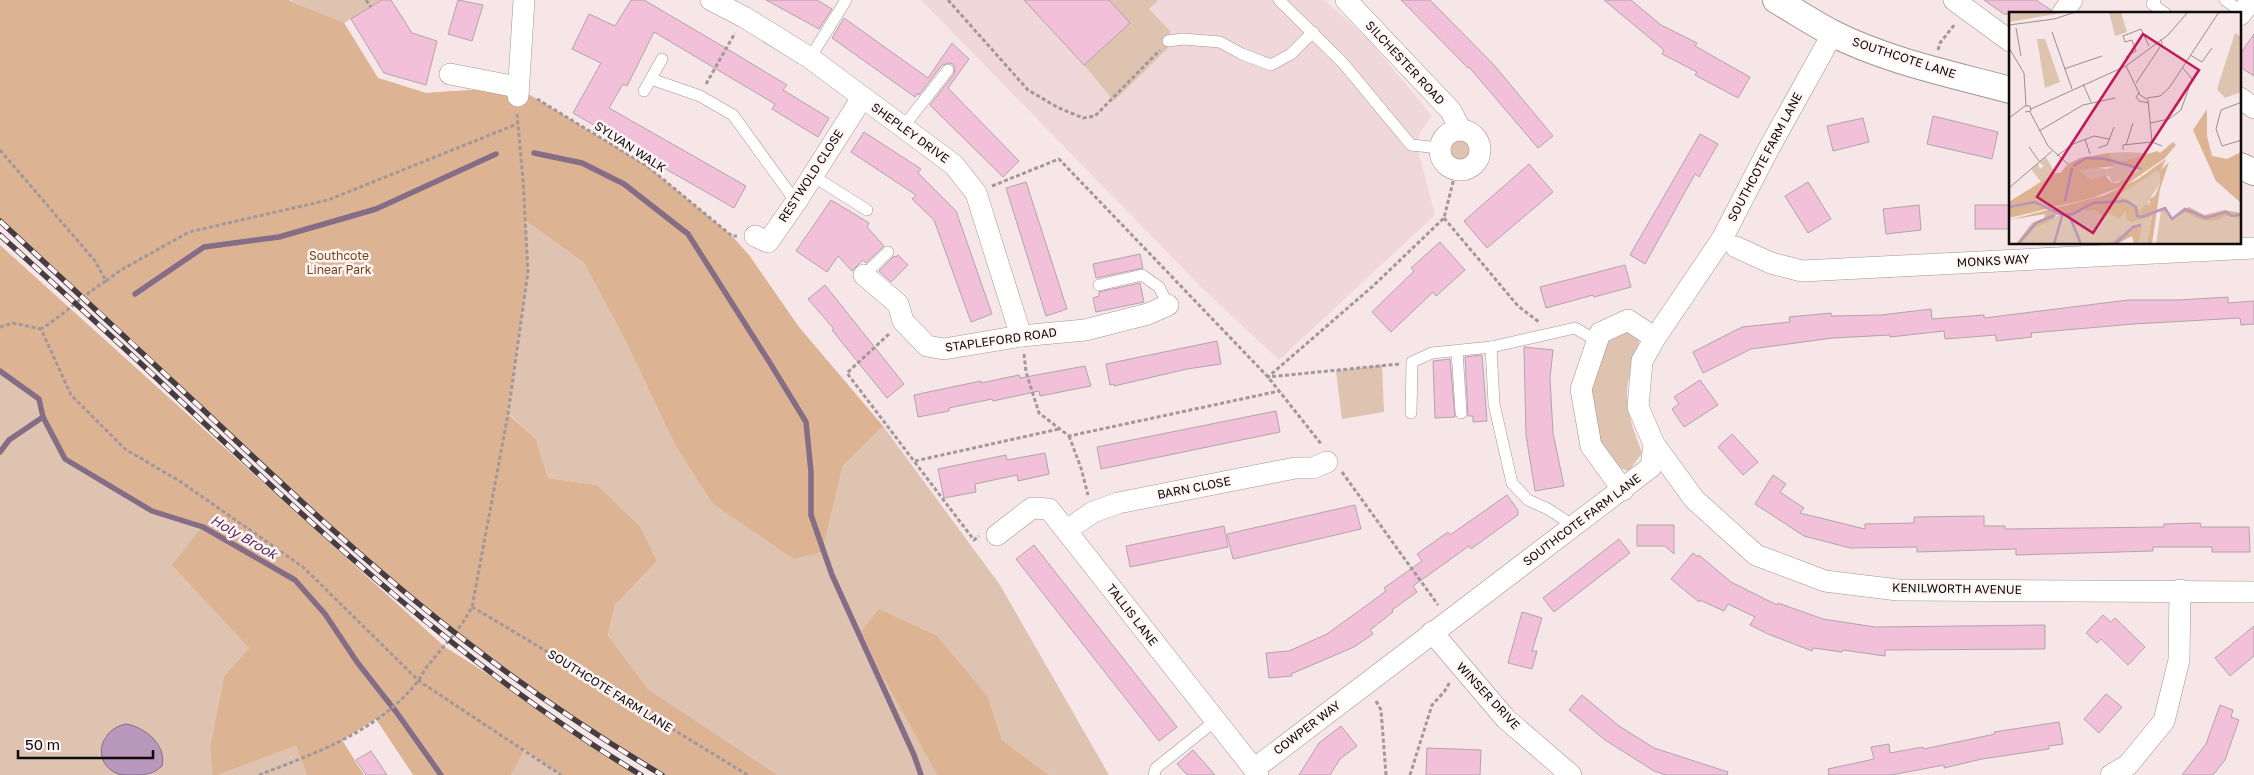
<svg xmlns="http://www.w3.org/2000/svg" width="2254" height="775" font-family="'Golos Text',sans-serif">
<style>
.built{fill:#f0d8da}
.green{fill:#ddc3b0}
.forest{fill:#dcb494}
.water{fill:#b797bb;stroke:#856d86}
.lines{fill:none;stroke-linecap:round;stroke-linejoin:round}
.stream{stroke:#856d86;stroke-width:5.5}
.building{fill:#f2c1d9;stroke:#b1a4aa}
.service-casing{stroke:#a39495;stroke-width:12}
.minor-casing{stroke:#a39495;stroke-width:22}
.tertiary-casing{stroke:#a39495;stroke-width:28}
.path{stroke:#a39799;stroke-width:3;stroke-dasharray:4 2.5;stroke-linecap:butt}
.service{stroke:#fff;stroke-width:11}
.minor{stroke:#fff;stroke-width:21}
.tertiary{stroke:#fff;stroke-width:26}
.rail-casing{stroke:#453d3f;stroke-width:5.5}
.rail{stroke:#fff5f6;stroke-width:4;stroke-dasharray:11;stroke-linecap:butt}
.labels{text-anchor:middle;stroke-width:5;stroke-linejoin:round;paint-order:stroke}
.street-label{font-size:12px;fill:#0f0a0b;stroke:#fff5f6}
.park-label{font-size:12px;fill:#76420f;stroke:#fff5f6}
.water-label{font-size:14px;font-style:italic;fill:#5a3060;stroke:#fff5f6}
.inset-river{fill:none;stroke:#b797bb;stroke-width:2.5}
.inset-road{fill:none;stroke:#9a8e90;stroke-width:1}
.view{fill:#c2185b;fill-opacity:0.15;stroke:#c2185b;stroke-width:2.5}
.inset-edge{fill:none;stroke:#0f0a0b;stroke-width:2.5}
</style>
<rect width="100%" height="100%" fill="#f6e6e8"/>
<polygon class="built" points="921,0 1325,0 1368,39 1432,116 1419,134 1418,150 1435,215 1279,360 1204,290"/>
<g class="green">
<polygon points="0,0 288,0 323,15 290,0 382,0 344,23 378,78 426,93 517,87 526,221 584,263 625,340 675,445 712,503 822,552 843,466 883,426 1000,585 1109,775 1049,775 1002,740 988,697 861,632 880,672 937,775 778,775 648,689 608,637 615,605 657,561 640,526 597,485 548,478 536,439 509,414 472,607"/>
<polygon points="1109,0 1158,0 1149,9 1170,31 1169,47 1114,101 1084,65 1130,23"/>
<circle cx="1460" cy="150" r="12"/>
<path d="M1628 327 1639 338C1639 356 1629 370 1627 388 1626 411 1634 432 1642 453L1629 471 1613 466 1593 425 1590 388 1610 335Z"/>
<polygon points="1382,365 1384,412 1342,419 1336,371"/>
<polygon points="0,371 39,399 43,417 152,511 203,527 173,565 249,648 224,676 210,746 212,775 149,775 161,748 156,741 142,729 105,736 101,751 114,771 120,775 0,775"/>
<polygon points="296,746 307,775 218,775"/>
<polygon points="523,750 561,775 511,775"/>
</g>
<g class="forest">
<polygon points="0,0 288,0 344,23 378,78 426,93 517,87 647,166 732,236 749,255 799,327 883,426 843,466 822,552 794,559 712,503 675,445 625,340 584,263 526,221 528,272 505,425 508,414 536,439 548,478 597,485 640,526 657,561 615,605 608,636 648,689 778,775 662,775 609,743 536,694 457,632 343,538 0,221"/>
<path d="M0 245 445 647C512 688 576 733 643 775H561L524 750 511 775H413L376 719 342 740 364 775H307L296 746 218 775H212L210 746 224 676 249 648 172 565 202 527 152 511 65 459 43 417 39 399 0 371Z"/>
<polygon points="879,609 937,636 988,697 1002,740 1049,775 937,775 880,672 861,632"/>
</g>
<path class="water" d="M126 724C145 727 167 745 162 766 153 774 147 775 134 775 129 775 123 775 118 774 91 763 99 729 126 724Z"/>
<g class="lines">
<g class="stream">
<polyline points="534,153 582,163 624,184 688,234 770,363 806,422 811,472 811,515 832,575 914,755 921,775"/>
<polyline points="135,294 204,247 279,237 376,209 496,154"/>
<polyline points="0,371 39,399 43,417 65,459 152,511 203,527 295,580 325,614 357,662 397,713 441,775"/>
<polyline points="0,452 9,440 43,417"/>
</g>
</g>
<g class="building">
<polygon points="382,0 391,0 412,33 437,41 426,85 384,73 351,19"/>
<polygon points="458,0 483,5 472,41 448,34"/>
<polygon points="631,0 644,0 729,50 787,85 783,90 829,118 818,137 772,109 775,104 654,32 627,86 623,84 609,108 746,186 734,208 615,140 616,138 573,113 601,63 572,49 589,14 615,26"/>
<polygon points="766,0 817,0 832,9 819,29"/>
<polygon points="1024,0 1109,0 1130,23 1084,65"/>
<polygon points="1401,0 1430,0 1494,65 1553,136 1538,148 1469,67 1468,68"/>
<polygon points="1604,0 1631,0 1661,25 1697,43 1695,46 1750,77 1738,98 1695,75 1697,72 1662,54 1664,50"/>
<polygon points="1984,0 2036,0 2051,10 2050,14 2004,14"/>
<polygon points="844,18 928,78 952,43 969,59 948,88 1019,161 1003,177 930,105 954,74 955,68 953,64 949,63 942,65 919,95 918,93 915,97 832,38"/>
<polygon points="2254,34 2254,76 2240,67 2240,54"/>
<polygon points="1933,116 1998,132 1992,159 1927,144"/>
<polygon points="1863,118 1869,142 1833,151 1827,126"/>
<polygon points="864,132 921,169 918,173 956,211 992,314 971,322 934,220 912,199 916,195 851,152"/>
<polygon points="1700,134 1718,144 1699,177 1695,174 1645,264 1630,255"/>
<polygon points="1529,164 1553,192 1487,248 1464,221"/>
<polygon points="1026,182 1067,309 1046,316 1006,188"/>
<polygon points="1808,182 1831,219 1808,233 1785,196"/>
<polygon points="831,200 869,223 867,227 884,246 866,263 863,260 852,271 838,256 827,272 796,251"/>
<polygon points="1919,205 1921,230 1886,234 1883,209"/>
<rect x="1975" y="205" width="35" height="24"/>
<polygon points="1440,242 1465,270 1436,296 1433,292 1391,332 1372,312 1414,271 1411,268"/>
<polygon points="1140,254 1143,268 1096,278 1093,264"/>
<polygon points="898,255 908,265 891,282 879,271 894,256 896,257"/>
<polygon points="1625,265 1631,287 1594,297 1593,295 1546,308 1540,287"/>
<polygon points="1140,283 1144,302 1096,312 1093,298 1099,296 1099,292"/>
<polygon points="825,285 904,384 887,398 832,330 834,329 808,299"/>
<polygon points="2228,297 2228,303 2254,301 2254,324 2241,325 2240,318 2133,324 2031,333 2032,337 1996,341 1996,335 1945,339 1944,331 1890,337 1890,335 1833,338 1751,349 1703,373 1693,352 1742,327 1790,322 1789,317 1831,313 1831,316 1881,315 1931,309 1932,319 1984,315 1984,318 2128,300 2179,300"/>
<polygon points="1217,341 1221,364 1187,369 1114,386 1114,384 1110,385 1106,364"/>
<polygon points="1524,347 1553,350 1550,378 1553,433 1564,486 1535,491 1526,435"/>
<polygon points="1482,355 1487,421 1473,422 1473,416 1468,416 1465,357"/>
<polygon points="1450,359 1455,417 1435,418 1433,361"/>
<polygon points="1085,366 1091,386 1040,396 1039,391 993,401 992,399 949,408 949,411 918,417 914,395 981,381 981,383 1019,375 1020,378"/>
<polygon points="1700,380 1718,405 1684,427 1672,409 1679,404 1674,397"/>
<polygon points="1276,411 1280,432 1101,469 1097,447"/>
<polygon points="1732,434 1758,462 1743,475 1718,447"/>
<polygon points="1045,453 1049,474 1018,481 1017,475 975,484 976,492 944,498 938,469 1006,455 1007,460"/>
<polygon points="1773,475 1786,484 1780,492 1804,508 1800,513 1865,529 1865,524 1914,523 1914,517 1984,516 1984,526 2005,526 2005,529 2164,527 2164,524 2200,523 2201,527 2249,527 2250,552 2212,552 2212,547 2153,547 2153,551 2016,555 2016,549 1917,552 1917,547 1850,548 1804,536 1755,504"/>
<polygon points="1507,495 1518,510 1518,515 1471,549 1469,546 1413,586 1417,592 1392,610 1393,612 1370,630 1373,634 1354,647 1291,674 1292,676 1269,678 1266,653 1289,651 1327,634 1367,605 1386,591 1384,588 1422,561 1417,554 1448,532 1450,535"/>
<polygon points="1355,505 1361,529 1233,559 1227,534"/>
<polygon points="1637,525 1674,525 1674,554 1665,546 1637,546"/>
<polygon points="1224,526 1228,547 1130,567 1126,546"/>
<polygon points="1619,539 1630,553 1554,612 1543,598"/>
<polygon points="1034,545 1177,727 1159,741 1016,559"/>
<polygon points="1693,553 1698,557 1699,555 1731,582 1777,605 1778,603 1823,619 1875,627 2045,625 2045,649 1885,650 1885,656 1843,650 1842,652 1813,648 1812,651 1768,634 1750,625 1755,617 1728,604 1724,611 1700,600 1699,602 1688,593 1671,579"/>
<polygon points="1522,612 1542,618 1532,651 1537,651 1532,669 1508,663"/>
<polygon points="2103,615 2111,622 2115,618 2145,647 2128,665 2101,639 2097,643 2086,633"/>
<polygon points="2254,626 2254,656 2230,676 2215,658"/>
<polygon points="2106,694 2122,707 2099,733 2084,719"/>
<polygon points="1582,695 1619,726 1654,748 1728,772 1727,775 1666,775 1654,771 1605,740 1569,710"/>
<polygon points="2220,705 2233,710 2231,717 2239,720 2225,760 2213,775 2182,775 2206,744"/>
<polygon points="2059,722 2063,744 2049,746 2049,749 1982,759 1944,768 1944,765 1891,775 1829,775 1828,769 1874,759 1871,747 1889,744 1890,753 1923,747 1924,749 1995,734 1994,732"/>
<polygon points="1341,726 1357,746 1340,759 1330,775 1299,775 1319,743"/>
<polygon points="1427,748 1481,750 1480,775 1426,775"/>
<polygon points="1193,750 1215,775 1187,775 1177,764"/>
<polygon points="371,751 387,775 366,775 356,760"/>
</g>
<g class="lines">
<g class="service-casing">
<g id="service">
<polyline points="1279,0 1343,63 1411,145 1440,148"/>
<polyline points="2155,0 2152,4 2166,14"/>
<polyline points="2225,0 2242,12"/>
<polyline points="1168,41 1183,39 1220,42 1242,54 1271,65 1291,54 1313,32"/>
<polyline points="810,58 846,0"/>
<polyline points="651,79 700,96 733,115 796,202"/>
<polyline points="644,91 662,59"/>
<polyline points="903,127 948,70"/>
<polyline points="813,176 867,210"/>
<polyline points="864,275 888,252"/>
<polyline points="1099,285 1142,275 1159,287 1168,305"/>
<polyline points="1491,347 1494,404 1512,483 1528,500 1548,509 1574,526"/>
<polyline points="1457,351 1461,413"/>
<polyline points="1411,413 1412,362 1432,353 1491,347 1575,328 1597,341"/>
<polyline points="1154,775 1156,768 1215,721"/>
</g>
</g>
<g class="minor-casing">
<g id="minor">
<polyline points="711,0 744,17 810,58 954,165 976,193 1021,336"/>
<polyline points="1346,0 1451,111 1460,129"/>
<polyline points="1954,0 2010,41"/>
<polyline points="2062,14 2072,0"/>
<polyline points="2240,15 2252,0"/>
<polyline points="450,74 517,87"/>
<polyline points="518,96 524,0"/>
<polyline points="2240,98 2254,108"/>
<circle cx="1460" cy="150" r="20"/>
<polyline points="755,236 768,242 796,202 862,98"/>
<polyline points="1736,247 1771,263 1802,271 2254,248"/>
<polyline points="864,275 898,304 903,321 927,346 944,349 1021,336 1085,330 1148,314 1168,305"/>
<polyline points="1654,444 1694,499 1756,555 1825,581 1898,590 2254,592"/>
<polyline points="1623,490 1591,446 1581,389 1600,333 1628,320 1655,338"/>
<polyline points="1067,530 1093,512 1118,503 1295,468 1313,468 1327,462"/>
<polyline points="997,535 1032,508 1049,509 1254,769"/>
<polyline points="1432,632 1506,719 1571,775"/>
<polyline points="1258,775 1254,769 1651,467 1654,444 1638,407 1642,361 1655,338 1722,239 1768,150 1833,33"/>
<polyline points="2111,775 2128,765 2164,721 2179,660 2180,590"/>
</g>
</g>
<g class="tertiary-casing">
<g id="tertiary">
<path d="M1776 0C1795 11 1813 23 1832 33 1887 61 1951 74 2010 90"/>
<polyline points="2240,166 2254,172"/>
</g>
</g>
<g class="path">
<polyline points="366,0 371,7"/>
<polyline points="948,0 1028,90 1057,107 1083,118 1095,116 1160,50"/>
<polyline points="1938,50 1940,43 1955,24"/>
<polyline points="706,84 735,33"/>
<polyline points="537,99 647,166 732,236 737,236"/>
<polyline points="0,150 95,261 106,281 121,270 189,232 328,200 517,124"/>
<polyline points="992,186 1059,159 1268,377 1322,445"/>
<polyline points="1444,218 1518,306 1539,322"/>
<path d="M106 281C83 295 65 314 41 329L71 395 125 449 181 482 303 567 419 681 561 775"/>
<polyline points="0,327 13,323 41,329"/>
<polyline points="889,334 847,373 974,540 979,536"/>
<polyline points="1024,354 1026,372 1039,413 1069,436 1279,391"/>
<polyline points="1399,364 1268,377 1373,286 1444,218 1456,170"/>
<polyline points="1069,436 1081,468 1088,495"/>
<polyline points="915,461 1059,429"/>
<polyline points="1342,472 1438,605"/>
<path d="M472 607C565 661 656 720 748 775"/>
<polyline points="1376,701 1381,710 1386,775"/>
<path d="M259 775C316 753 379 731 418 681 421 677 423 672 426 668 442 647 459 632 472 607L508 414 528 272 523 179 517 114"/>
<polyline points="1410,775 1432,705 1444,692 1450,682"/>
</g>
<use href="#service" class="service"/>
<use href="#minor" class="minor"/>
<use href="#tertiary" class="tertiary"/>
<g class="rail-casing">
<g id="rail">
<path d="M0 221C66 282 132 343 198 405 285 487 373 570 468 643 530 691 595 735 662 775"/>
<path d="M0 235C56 286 113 337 168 389 316 529 465 669 641 775"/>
</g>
</g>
<use href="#rail" class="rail"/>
</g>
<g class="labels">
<g class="street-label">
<text transform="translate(1904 58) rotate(18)" y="4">SOUTHCOTE LANE</text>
<text transform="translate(1405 63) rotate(47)" y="4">SILCHESTER ROAD</text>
<text transform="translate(910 133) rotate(36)" y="4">SHEPLEY DRIVE</text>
<text transform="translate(630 147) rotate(33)" y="4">SYLVAN WALK</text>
<text transform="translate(1765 157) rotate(-62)" y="4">SOUTHCOTE FARM LANE</text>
<text transform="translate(811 176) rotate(-57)" y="4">RESTWOLD CLOSE</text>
<text transform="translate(1993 261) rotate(-3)" y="4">MONKS WAY</text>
<text transform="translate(1001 340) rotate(-8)" y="4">STAPLEFORD ROAD</text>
<text transform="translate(1194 488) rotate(-11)" y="4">BARN CLOSE</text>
<text transform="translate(1582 520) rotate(-37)" y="4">SOUTHCOTE FARM LANE</text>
<text transform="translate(1957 589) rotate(1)" y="4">KENILWORTH AVENUE</text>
<text transform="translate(1132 615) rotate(52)" y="4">TALLIS LANE</text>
<text transform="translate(610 691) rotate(32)" y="4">SOUTHCOTE FARM LANE</text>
<text transform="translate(1488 696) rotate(47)" y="4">WINSER DRIVE</text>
<text transform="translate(1307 728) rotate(-37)" y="4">COWPER WAY</text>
</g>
<g class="park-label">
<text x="339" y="260">Southcote<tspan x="339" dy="14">Linear Park</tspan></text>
</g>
<g class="water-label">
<text transform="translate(244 537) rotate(30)" y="5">Holy Brook</text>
</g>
</g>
<g transform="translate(2009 12)">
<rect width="232" height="232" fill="#f6e6e8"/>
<path d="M0 0H59L0 10ZM100 0H112L118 20 106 24ZM226 21 232 25V80L216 86 208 77ZM28 27H36L51 70 36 76ZM117 140 145 142 129 147 128 154 132 157 121 165 103 171 100 164 91 165 0 205V190L32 170 22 157 29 151 31 157 35 154 30 150 37 145 46 161H51L59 152 98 157 106 154 100 141ZM148 159 151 161V171L139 190 145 192 142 193 131 199 121 188 109 186 107 182ZM76 195 87 198 94 206 96 199 107 203 117 199V206L122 207 143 203 138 232H129L130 222H113L111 227 99 232H9L27 211ZM152 199 157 200 162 208 177 201 194 209 216 204 232 207V232H147Z" fill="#ddc3b0"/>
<path d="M198 97V124L203 144 218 147 232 140V191L207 169 184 118ZM164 130 167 133 156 146 117 173 83 186 0 206V190L46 161H52L59 152 71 146 100 141 106 154 69 158 82 168 96 163 103 171H108L132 157 113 150 148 139 151 141ZM157 147 152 158 160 150 151 177 143 232 138 231 143 204 122 210 117 206V199L110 207 96 199 94 206 87 198 77 199 76 195 64 202 47 203 43 208 25 216 12 232H7L23 211 35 206 36 202 0 208 96 183 129 167ZM148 159 151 161V171L146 184 140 187 142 193H136L131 199 121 188 108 184ZM180 195 195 203 216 198 232 201V207L216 204 209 208 194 209 177 201 162 208 157 200H149L158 197 163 206ZM129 212 133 214 129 232H125L123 224 108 232H99Z" fill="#dcb494" fill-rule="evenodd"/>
<path class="inset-river" d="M64 154 77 146 96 147 133 157M56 189 63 156M0 195 26 190 53 203 64 202 84 191 117 189 127 195 128 204 133 205 156 196 163 207 176 197 197 206 217 200 223 204 233 202M60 203 72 232M9 232 27 211 46 203M45 232 53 204M106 232 124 215 132 213"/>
<path class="inset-road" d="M0 13 45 7 67 0M7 16 12 44M43 20 63 77M0 36 15 61 17 94M181 43 193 50 203 36M117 45 127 39 123 28 116 30 114 24 132 17 140 34M117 54 131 83 139 88 143 130 153 134M55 57 93 44M127 71 153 32 152 27M74 72 82 90M130 81 127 85 130 89 140 91M138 86 151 84 160 76 210 0M233 90 212 98 207 117 213 134 233 128M22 97 117 54 159 23 179 0M21 100 39 134 59 152M0 106 16 94H21L22 99 16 100M141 111 160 107 172 98 183 67 173 55M30 119 74 93 106 86M76 127 81 142M117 133 124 111M20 135 30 149M89 136 98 133 105 115M114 138V133L143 130M48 144 64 132 85 124 100 127M0 176 43 139"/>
<path class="view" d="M134 22 190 58 84 221 28 185Z"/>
<rect width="232" height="232" class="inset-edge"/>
</g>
<path d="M18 750v8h135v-8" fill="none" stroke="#0f0a0b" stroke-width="2.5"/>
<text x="25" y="750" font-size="15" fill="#0f0a0b" stroke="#fff5f6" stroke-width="4" paint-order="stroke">50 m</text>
</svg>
